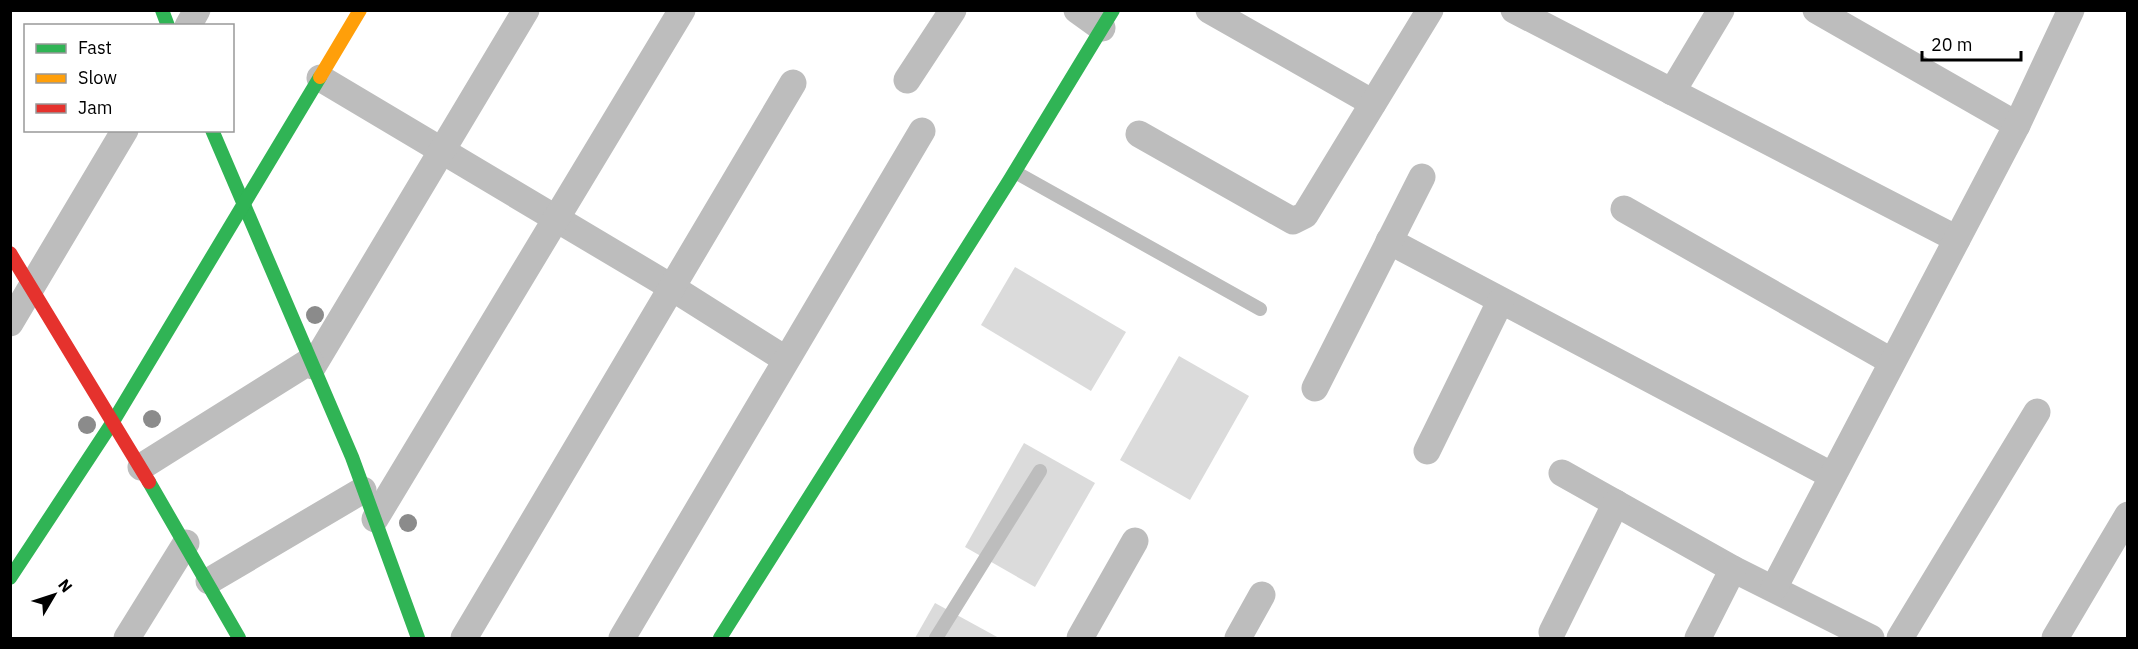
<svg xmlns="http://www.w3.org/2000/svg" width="2138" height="649" font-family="'IBM Plex Sans',sans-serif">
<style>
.building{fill:#dbdbdb}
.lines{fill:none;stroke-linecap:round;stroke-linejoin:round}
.lane{stroke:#bdbdbd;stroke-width:14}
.street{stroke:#bdbdbd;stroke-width:27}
.fast{stroke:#30b455;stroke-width:14}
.slow{stroke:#ff9f0a;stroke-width:14}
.jam{stroke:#e5322d;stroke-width:14}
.tree{fill:#8b8b8b}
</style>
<rect width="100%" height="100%" fill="#fff"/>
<g class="building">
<polygon points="1015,267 1126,332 1091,391 981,325"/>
<polygon points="1179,356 1249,396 1190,500 1120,460"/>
<polygon points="1024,443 1095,483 1035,587 965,547"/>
<polygon points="935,603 999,638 915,638"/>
</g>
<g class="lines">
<g class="lane">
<polyline points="1015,172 1260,309"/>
<polyline points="936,638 1040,471"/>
</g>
<g class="street">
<polyline points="1077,10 1102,28"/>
<polyline points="1209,10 1373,103"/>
<polyline points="1514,10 1957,239"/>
<polyline points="1816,10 2017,125"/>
<polyline points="188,26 197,10"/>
<polyline points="320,78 671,287 785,359"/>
<polyline points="907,80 953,10"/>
<polyline points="1672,92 1721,10"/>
<polyline points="1139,134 1293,221 1305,215 1430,10"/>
<polyline points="1624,209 1891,361"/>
<polyline points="1389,241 1831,475"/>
<polyline points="10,323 125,130"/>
<polyline points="313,366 526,10"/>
<polyline points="1315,388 1422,177"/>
<polyline points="1427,451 1500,302"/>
<polyline points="141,467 310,361"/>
<polyline points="1562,473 1733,569 1871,638"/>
<polyline points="375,519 682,10"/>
<polyline points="209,581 363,490"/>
<polyline points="1774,588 2017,125 2071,10"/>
<polyline points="1552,632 1616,503"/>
<polyline points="127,638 186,543"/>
<polyline points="464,638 793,83"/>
<polyline points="622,638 922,131"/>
<polyline points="1080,638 1135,541"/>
<polyline points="1238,638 1262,595"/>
<polyline points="1698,638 1733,569"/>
<polyline points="1900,638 2037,412"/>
<polyline points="2055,638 2128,515"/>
</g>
<g class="fast">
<polyline points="162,10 168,26"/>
<polyline points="212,130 352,457 418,638"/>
<polyline points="149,482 239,638"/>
<polyline points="10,578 114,420 320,77"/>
<polyline points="720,638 1009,181 1113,10"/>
</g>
<polyline class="slow" points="320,77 360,10"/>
<polyline class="jam" points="10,253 149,482"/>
</g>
<g class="tree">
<circle cx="315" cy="315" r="9"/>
<circle cx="152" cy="419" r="9"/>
<circle cx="87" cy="425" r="9"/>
<circle cx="408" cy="523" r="9"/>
</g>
<rect width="2138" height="649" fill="none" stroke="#000000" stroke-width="24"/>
<rect x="24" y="24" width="210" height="108" fill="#ffffff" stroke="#999999" stroke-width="1.5"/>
<rect x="36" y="44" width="30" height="9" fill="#30b455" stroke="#999999" stroke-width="1.5"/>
<text x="78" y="54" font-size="18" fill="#000000">Fast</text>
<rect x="36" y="74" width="30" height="9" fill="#ff9f0a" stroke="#999999" stroke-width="1.5"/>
<text x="78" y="84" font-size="18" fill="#000000">Slow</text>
<rect x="36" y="104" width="30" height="9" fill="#e5322d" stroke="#999999" stroke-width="1.5"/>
<text x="78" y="114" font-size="18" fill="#000000">Jam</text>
<g transform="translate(54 595) rotate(51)" stroke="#ffffff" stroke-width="4.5" paint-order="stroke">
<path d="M0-4.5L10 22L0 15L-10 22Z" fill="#000000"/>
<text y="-9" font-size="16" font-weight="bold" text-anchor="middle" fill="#000000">N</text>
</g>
<path d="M1922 51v9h99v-9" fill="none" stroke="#000000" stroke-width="3"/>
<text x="1931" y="51" font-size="18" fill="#000000" stroke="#ffffff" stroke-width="4.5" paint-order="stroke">20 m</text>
</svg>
